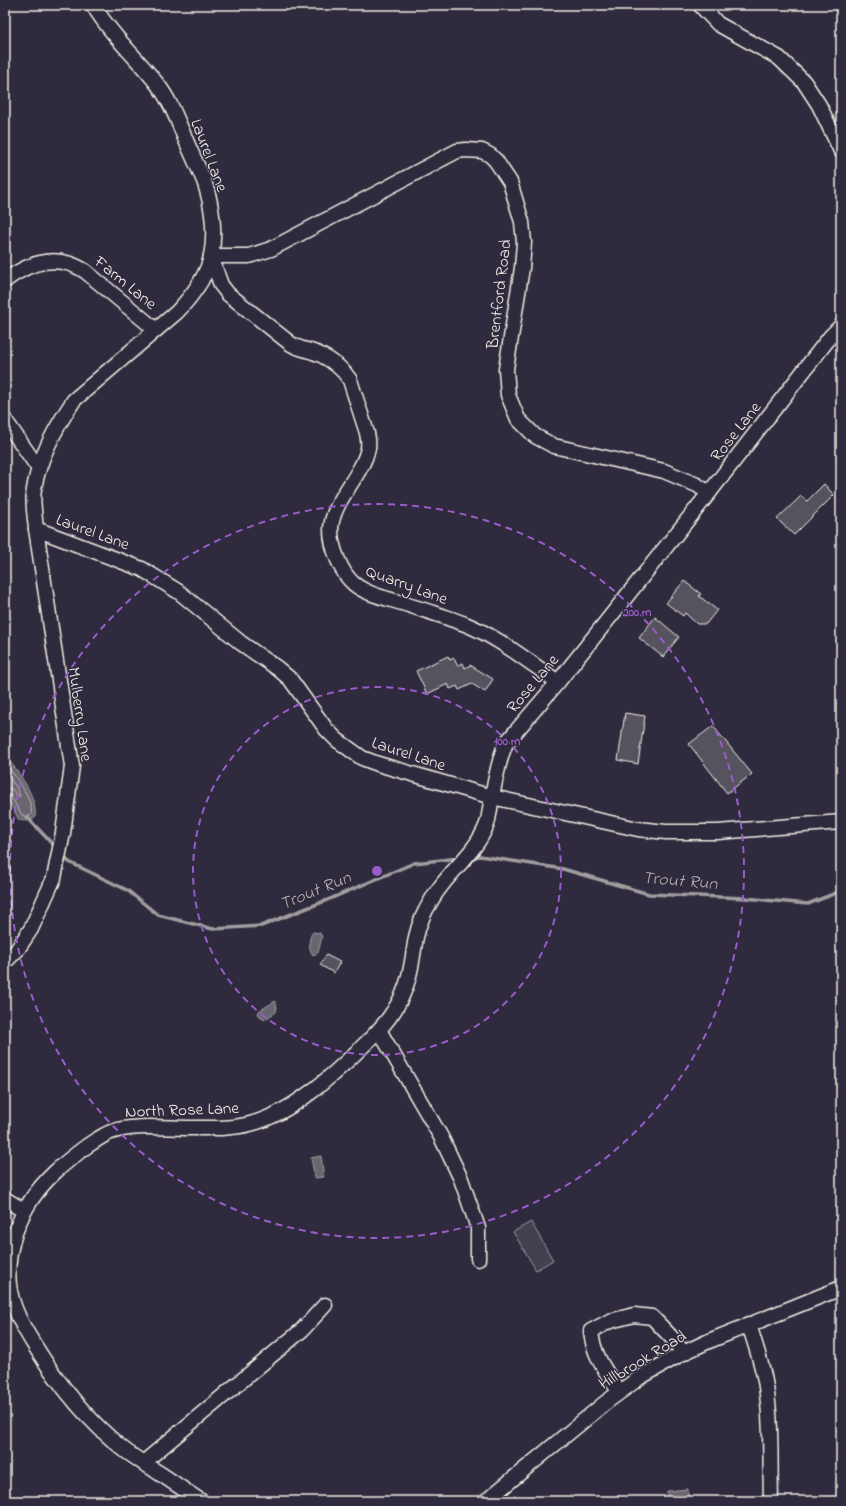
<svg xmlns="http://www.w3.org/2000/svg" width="846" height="1506" font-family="'Indie Flower',sans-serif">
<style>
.green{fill:#454050;stroke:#9c989c}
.water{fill:#6a6670;stroke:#a19ea0}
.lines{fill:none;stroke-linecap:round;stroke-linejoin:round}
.shore{stroke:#bdb9b8;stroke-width:1}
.stream{stroke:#a19ea0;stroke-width:3.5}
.building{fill:#56525f;stroke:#f4f1e8}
.minor-casing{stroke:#f4f1e8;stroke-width:17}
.minor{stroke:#2f2a3d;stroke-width:14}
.ring{fill:none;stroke:#995dc9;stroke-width:2;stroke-dasharray:7 5}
.labels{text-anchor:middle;stroke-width:3;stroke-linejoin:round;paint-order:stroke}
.street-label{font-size:17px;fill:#f4f1e8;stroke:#2f2a3d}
.water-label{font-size:18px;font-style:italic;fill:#b6b2b2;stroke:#2f2a3d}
.centre{fill:#995dc9;stroke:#2f2a3d;stroke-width:2}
.ring-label{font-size:12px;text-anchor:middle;font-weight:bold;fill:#995dc9;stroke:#2f2a3d;stroke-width:3;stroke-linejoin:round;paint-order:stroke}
</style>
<rect width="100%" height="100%" fill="#2f2a3d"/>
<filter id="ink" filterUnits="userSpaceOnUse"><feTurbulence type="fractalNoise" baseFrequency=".025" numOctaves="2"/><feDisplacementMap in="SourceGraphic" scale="8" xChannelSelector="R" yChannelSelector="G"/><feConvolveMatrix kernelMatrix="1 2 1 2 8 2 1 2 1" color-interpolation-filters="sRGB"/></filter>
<g filter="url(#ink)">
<polygon class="green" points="531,1222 553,1260 536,1270 513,1232"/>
<g class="water">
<path d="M5 756C18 771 38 797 35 818L27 821 19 820 5 794Z"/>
<path d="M313 932 320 933 322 937 318 953 313 955C308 949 308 938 313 932Z"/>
<polygon points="275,1001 277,1007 276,1012 264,1020 258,1014 259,1011"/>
<polygon points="321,1156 324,1177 315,1178 311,1158"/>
<polygon points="688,1489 689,1501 667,1501 667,1491"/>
</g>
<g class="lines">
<g class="shore">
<path d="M5 762C13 774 35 800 31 815L27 817 22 815 10 795 5 793"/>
<polyline points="5,771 16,787 20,796 17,796 12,789 5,788"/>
</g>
<g class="stream">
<polyline points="27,817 57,849"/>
<polyline points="62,855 69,862 127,890 158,915 213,929 261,926 325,901 414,863 459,858"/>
<polyline points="471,857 480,856 563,869 649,894 745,898 808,904 841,891"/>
</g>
</g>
<g class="building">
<polygon points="824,484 834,495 794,535 777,519 801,496 807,501"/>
<polygon points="684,581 701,594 699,596 717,610 706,624 697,624 685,613 683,616 666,603"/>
<polygon points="655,617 679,637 663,657 639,638"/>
<polygon points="448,656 450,660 454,658 457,665 463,663 465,668 470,665 493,679 485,692 472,684 459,690 457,686 450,689 448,684 427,694 416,671"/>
<polygon points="625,713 645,716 638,764 618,760"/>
<polygon points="713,726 752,774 727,793 689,744"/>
<polygon points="326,955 340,962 334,973 320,965"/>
</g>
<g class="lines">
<g class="minor-casing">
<g id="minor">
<path d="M93 5C111 35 137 58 158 85 172 103 179 125 188 145 193 157 199 169 204 181 212 204 216 232 211 256 207 277 191 297 177 312L74 400C56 427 39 457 34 489 32 502 35 517 36 529L142 569 179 592 241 643 277 668 290 679 326 729 337 740 362 758 378 764 492 797 638 829 666 832H718L841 822"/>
<polyline points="700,5 718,24 779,58 804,82 819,105 841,151"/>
<polyline points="211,256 249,256 271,249 457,151 466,150 482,151 490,155 496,161 510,182 522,222 524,242 522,268 506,369 508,395 518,419 535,436 554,446 664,471 697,485 709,493"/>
<path d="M211 256 221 285 228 294 291 344C301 350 311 350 321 355 333 361 343 369 350 380L367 433C368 438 369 443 368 448 363 475 331 502 331 530 331 547 341 573 354 584 368 595 386 598 402 603 423 610 444 616 465 624 498 637 529 662 558 682"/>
<path d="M5 281C9 277 13 275 18 272 40 259 63 257 85 271L156 330"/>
<polyline points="5,420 39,469"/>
<polyline points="5,962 17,950 31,929 54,878 63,833 72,766 36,529"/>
<polyline points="379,1030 441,1137 461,1179 478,1228 478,1259"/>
<polyline points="5,1199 24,1211"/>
<path d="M749 1324C755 1345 763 1366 766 1387 772 1423 770 1464 771 1501"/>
<path d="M619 1391C606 1372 593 1355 591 1331L610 1321 634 1315 652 1317 674 1340 683 1353"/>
<polyline points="143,1463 302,1330 325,1305"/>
<path d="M201 1501C187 1492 173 1482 159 1473 147 1465 133 1457 122 1448 86 1419 59 1385 35 1346 23 1327 12 1308 9 1285 6 1257 14 1228 28 1205 43 1180 64 1163 87 1146 95 1141 103 1135 111 1132 131 1124 168 1128 189 1128 210 1128 230 1129 250 1124 293 1113 333 1075 364 1045 382 1028 398 1010 406 986 412 970 413 953 416 937 419 924 424 912 431 901 446 873 476 854 487 824 489 817 490 809 491 802 495 782 498 761 506 743L558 682 709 493 830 337 841 326"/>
<polyline points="486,1501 605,1403 639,1378 683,1353 709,1341 841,1288"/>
</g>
</g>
<use href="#minor" class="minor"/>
</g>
</g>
<g class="ring">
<circle cx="377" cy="871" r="184"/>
<circle cx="377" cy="871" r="367"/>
</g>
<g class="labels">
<g class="street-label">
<text transform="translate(210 155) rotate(69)" y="6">Laurel Lane</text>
<text transform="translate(126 282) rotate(39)" y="6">Farm Lane</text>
<text transform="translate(498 294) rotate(-83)" y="6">Brentford Road</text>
<text transform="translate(735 431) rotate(-52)" y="6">Rose Lane</text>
<text transform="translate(93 531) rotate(20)" y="6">Laurel Lane</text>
<text transform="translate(407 584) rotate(20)" y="6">Quarry Lane</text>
<text transform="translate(532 683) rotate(-50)" y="6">Rose Lane</text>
<text transform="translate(81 714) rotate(82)" y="6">Mulberry Lane</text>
<text transform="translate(409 753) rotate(18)" y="6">Laurel Lane</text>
<text transform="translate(182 1109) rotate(-2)" y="6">North Rose Lane</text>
<text transform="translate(642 1359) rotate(-31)" y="6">Hillbrook Road</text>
</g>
<g class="water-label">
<text transform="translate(680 880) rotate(5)" y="6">Trout Run</text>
<text transform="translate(315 890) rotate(-22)" y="6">Trout Run</text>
</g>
</g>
<circle cx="377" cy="871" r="6" class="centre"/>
<g class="ring-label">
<text x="637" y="616">200 m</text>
<text x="507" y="745">100 m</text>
</g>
<rect width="846" height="1506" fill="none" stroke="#2f2a3d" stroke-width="20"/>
<rect x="10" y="10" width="826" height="1486" fill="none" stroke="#f4f1e8" stroke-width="1.5" filter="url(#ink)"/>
</svg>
